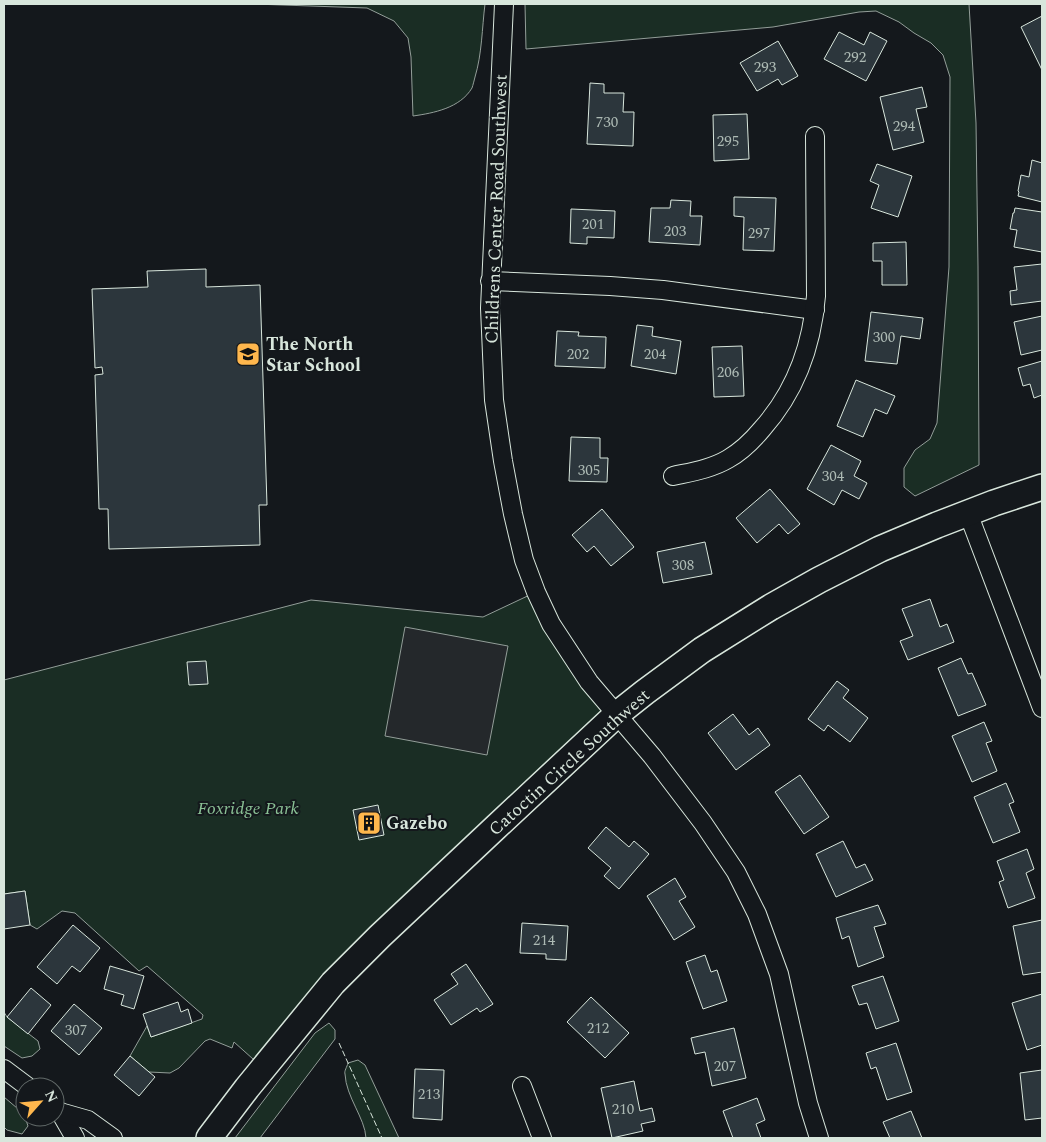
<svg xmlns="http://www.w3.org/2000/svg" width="1046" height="1142" font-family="Spectral,serif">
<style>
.green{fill:#1a2d24;stroke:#939e99}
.parking{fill:#24282b;stroke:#939e99}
.building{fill:#2c363c;stroke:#d8e6dc}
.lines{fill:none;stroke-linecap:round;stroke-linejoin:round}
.minor-casing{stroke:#d8e6dc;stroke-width:20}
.secondary-casing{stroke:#d8e6dc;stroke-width:28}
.minor{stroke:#14181c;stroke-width:18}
.secondary{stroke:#14181c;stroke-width:25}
.fence{stroke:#d8e6dc;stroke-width:1;stroke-dasharray:6 2.5;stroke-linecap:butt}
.labels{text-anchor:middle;stroke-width:4;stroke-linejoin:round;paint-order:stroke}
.number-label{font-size:15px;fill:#adbab4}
.street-label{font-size:18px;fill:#d8e6dc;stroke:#14181c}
.poi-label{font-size:18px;font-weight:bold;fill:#d8e6dc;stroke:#14181c;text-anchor:start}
.park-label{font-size:18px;font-style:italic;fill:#8ac095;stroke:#14181c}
</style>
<rect width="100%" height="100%" fill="#14181c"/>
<g class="green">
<path d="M254 4H485C482 28 482 54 475 77 474 81 473 85 472 88 460 108 434 113 413 116L411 57 408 38 394 21 367 8Z"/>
<polygon points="525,4 969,4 976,123 978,267 979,465 915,496 904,487 904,468 915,450 930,439 937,423 949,267 950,77 943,55 931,43 914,33 899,22 876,11 859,12 773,27 526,49"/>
<polygon points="536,592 616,715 263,1068 234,1042 232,1048 210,1039 205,1041 179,1068 170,1073 149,1072 130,1056 147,1026 151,1037 202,1019 203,1015 147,966 139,971 75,913 62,911 37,929 30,925 25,891 4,894 4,680 311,600 483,617"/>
<polygon points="4,1012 7,1017 38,1041 40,1049 32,1056 22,1058 4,1046"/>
<polygon points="329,1023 335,1030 335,1039 260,1138 235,1138 315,1033"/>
<path d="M358 1060 365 1065 399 1138H366C365 1118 346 1097 345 1074 344 1071 347 1067 348 1063Z"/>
<polygon points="4,1097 24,1114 28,1126 22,1134 7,1130 4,1127"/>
</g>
<polygon class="parking" points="405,627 508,646 487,755 385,736"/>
<g class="building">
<polygon points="1042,16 1042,70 1021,27"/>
<polygon points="839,32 864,45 870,32 887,41 866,81 824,59"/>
<polygon points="778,41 798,76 782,85 778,79 757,91 740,63"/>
<polygon points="590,83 604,84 604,93 624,93 623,112 634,112 633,146 587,144"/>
<polygon points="922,87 927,107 916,109 924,142 893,150 880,97"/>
<polygon points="747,114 749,159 714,161 713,115"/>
<polygon points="1032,160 1042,163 1042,202 1018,196 1019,192 1018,191 1021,175 1029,177"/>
<polygon points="877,164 912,176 898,217 871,208 879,185 870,181"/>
<polygon points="734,197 776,198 774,251 743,250 744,217 734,216"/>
<polygon points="671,200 691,201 690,216 702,216 700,245 649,242 651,208 670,208"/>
<polygon points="1015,208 1042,212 1042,252 1014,247 1017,230 1010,229 1013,213 1014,213"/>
<polygon points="571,209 615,211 614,238 587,237 587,244 570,243"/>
<polygon points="906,242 907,285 882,285 882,261 873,261 873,243"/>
<polygon points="1042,264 1042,301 1011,305 1010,291 1017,290 1014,267"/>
<polygon points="206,269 206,287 260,285 267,505 259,505 260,545 109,549 108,509 99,509 95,375 103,374 102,367 95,368 92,289 148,287 147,271"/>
<polygon points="871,312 923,318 920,339 901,336 897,364 865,361"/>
<polygon points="1042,316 1042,350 1021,355 1014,322"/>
<polygon points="637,325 653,327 652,336 681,341 676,374 631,366"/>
<polygon points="557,331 579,332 578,336 606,337 605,368 555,366"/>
<polygon points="742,346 744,396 714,397 712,347"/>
<polygon points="1042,361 1042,395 1034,398 1030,384 1023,386 1018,368"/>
<polygon points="856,380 895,396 887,414 875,409 863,437 837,426"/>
<polygon points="571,437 600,438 600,458 608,458 607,482 569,481"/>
<polygon points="831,445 861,461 854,476 867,483 859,499 842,490 834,505 807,489"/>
<polygon points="770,489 800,524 788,534 779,524 757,543 736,518"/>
<polygon points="602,509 634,547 611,566 594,546 587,552 572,535"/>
<polygon points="705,542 712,574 663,583 657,552"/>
<polygon points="930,599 940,627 947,624 954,642 908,660 900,641 913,636 902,609"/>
<polygon points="961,658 968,674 972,673 986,705 958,716 938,668"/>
<polygon points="206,661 208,684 189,685 187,662"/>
<polygon points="837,681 849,690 843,698 868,718 850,742 828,725 824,731 808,719"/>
<polygon points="733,714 749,735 758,728 770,745 736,770 708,733"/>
<polygon points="984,722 992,741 986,743 997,771 972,782 952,736"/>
<polygon points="800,775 829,817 804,834 775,792"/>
<polygon points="1006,783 1014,802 1009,804 1020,832 993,843 974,797"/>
<polygon points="378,805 384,835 359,840 353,810"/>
<polygon points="606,827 629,847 634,841 649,854 619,889 604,876 611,868 588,848"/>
<polygon points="843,841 856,868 865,864 873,880 836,897 816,854"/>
<polygon points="1027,849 1034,869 1026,873 1035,898 1008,908 999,882 1004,880 997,861"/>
<polygon points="675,878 686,897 679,901 695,927 674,940 647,896"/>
<polygon points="25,891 30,925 4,929 4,894"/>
<polygon points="878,905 886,924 874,927 884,957 858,967 849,936 842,939 836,918"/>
<polygon points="1042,920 1042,972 1023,975 1013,926"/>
<polygon points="522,923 568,926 566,960 546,959 546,954 520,953"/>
<polygon points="73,925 100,948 80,972 72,966 57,984 37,967"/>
<polygon points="705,955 711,972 717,970 727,1001 703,1009 686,962"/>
<polygon points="466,964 493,1004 480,1012 477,1008 451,1025 434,1000 458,984 451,974"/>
<polygon points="110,966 144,976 134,1009 121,1005 124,995 104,989"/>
<polygon points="883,976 899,1021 876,1029 867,1003 859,1005 852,986"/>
<polygon points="31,988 51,1005 28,1034 7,1017"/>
<polygon points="1042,994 1042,1045 1027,1050 1012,1003"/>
<polygon points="591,997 629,1033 605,1058 567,1022"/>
<polygon points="178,1002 181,1012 188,1009 192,1023 151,1037 143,1014"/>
<polygon points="74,1004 102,1028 79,1055 51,1031"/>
<polygon points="734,1028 746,1078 712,1086 705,1052 695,1054 691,1038"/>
<polygon points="896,1043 912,1092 887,1100 876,1067 871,1069 866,1053"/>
<polygon points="130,1056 155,1077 139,1096 114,1075"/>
<polygon points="415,1069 444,1070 442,1120 413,1118"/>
<polygon points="1042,1070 1042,1118 1025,1120 1020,1073"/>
<polygon points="634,1081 640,1111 652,1108 655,1121 641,1124 643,1131 612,1138 601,1088"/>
<polygon points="757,1098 765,1120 756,1124 761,1138 733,1138 723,1111"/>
<polygon points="911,1111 922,1138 890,1138 883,1122"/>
</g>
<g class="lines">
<g class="minor-casing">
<g id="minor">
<polyline points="504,4 490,308 494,400 503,461 513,514 524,560 536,592 551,624 589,682 652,756 703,823 736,872 757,914 779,974 808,1103 819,1138"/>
<polyline points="490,281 610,286 663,290 815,310"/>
<path d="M673 476C691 472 711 469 728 459 742 451 752 441 762 429 795 392 812 345 816 296L815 136"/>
<polyline points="968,513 1042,708"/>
<polyline points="4,1069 28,1087"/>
<polyline points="522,1086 542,1138"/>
<polyline points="55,1108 60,1112 75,1138"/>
<polyline points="60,1112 88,1120 113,1138"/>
</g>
</g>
<g class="secondary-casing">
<polyline id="secondary" points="209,1138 247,1088 333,983 380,936 496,827 616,715 645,692 702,650 771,607 819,580 880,549 937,525 994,503 1042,487"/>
</g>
<use href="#minor" class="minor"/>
<use href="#secondary" class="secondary"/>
<polyline class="fence" points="339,1043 382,1138"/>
</g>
<defs>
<g id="school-square" transform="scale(1.25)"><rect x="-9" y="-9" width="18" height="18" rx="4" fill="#ffb74d" stroke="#14181c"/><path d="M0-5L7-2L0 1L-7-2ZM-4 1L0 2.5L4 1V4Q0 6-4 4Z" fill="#111"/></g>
<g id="building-square" transform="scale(1.25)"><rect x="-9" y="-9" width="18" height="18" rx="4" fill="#ffb74d" stroke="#14181c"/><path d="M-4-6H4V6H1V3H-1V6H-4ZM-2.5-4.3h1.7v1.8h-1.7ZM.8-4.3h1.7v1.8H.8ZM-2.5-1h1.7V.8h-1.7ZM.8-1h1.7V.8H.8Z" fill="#111"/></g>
</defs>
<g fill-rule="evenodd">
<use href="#school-square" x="248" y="354"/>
<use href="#building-square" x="369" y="823"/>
</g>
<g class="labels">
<g class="number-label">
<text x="855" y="62">292</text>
<text x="765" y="72">293</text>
<text x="607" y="127">730</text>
<text x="904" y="131">294</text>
<text x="728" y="146">295</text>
<text x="593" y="229">201</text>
<text x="675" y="236">203</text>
<text x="759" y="238">297</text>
<text x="884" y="342">300</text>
<text x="578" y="359">202</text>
<text x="655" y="359">204</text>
<text x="728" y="377">206</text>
<text x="589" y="475">305</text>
<text x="833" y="481">304</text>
<text x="683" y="570">308</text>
<text x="544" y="945">214</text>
<text x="598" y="1033">212</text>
<text x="76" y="1035">307</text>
<text x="725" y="1071">207</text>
<text x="429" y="1099">213</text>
<text x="623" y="1114">210</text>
</g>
<g class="street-label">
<text transform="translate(496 209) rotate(-88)" y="6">Childrens Center Road Southwest</text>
<text transform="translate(569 762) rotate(-42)" y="6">Catoctin Circle Southwest</text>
</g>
<g class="poi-label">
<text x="266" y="350">The North<tspan x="266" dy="21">Star School</tspan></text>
<text x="386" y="829">Gazebo</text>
</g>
<g class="park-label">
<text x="248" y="814">Foxridge Park</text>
</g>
</g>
<rect width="1046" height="1142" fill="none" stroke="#d8e6dc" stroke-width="10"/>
<g transform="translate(40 1102) rotate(63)"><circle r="24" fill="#14181c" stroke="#626a69"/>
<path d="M0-4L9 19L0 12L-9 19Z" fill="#ffb74d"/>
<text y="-8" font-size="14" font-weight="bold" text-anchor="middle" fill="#d8e6dc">N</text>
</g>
</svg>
